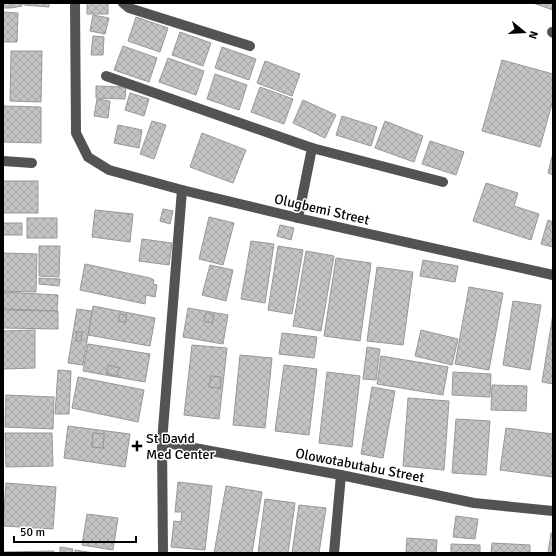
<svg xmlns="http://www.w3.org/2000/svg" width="556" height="556" font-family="Signika,sans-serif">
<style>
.building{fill:url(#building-cross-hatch);stroke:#979797;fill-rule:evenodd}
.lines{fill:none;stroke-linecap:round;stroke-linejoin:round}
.minor{stroke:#535353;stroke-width:10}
.poi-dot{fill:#000;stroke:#fff;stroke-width:1.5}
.labels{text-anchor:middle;stroke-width:3;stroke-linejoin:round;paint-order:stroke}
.street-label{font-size:14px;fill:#000;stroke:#fff}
.poi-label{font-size:14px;fill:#000;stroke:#fff;text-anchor:start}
</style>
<defs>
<pattern id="building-cross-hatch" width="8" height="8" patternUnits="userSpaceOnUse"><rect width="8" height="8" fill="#c3c3c3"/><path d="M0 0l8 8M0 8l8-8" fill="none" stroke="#a6a6a6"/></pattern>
</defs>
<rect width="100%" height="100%" fill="#fff"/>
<g class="building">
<rect x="3" y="3" width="7" height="5"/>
<polygon points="11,3 22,3 22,6 11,8"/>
<polygon points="24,3 49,3 49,7 24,5"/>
<rect x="87" y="3" width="21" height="11"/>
<polygon points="533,3 553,3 553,10"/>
<polygon points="3,12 18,13 17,42 3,42"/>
<polygon points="93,15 109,18 105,34 90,31"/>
<polygon points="136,17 168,28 160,52 128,41"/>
<polygon points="180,32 211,43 203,66 172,55"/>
<polygon points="93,36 104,37 103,55 91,55"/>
<polygon points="123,46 157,58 149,82 114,70"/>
<polygon points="222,47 256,59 249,80 215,68"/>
<polygon points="11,51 42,51 41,102 10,101"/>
<polygon points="168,58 204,71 196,95 159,82"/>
<polygon points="502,60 553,74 553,100 540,147 482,131"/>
<polygon points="265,61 300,74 292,96 257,83"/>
<polygon points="215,74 247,85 239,110 207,99"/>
<polygon points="96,86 126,87 125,99 96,98"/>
<polygon points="260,87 293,99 284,124 251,112"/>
<polygon points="130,93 149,99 144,116 125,110"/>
<polygon points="97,99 110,101 108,118 94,116"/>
<polygon points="303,100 336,115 325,138 293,123"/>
<polygon points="3,106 41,107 41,143 3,142"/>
<polygon points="342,116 377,127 371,146 336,135"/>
<polygon points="152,121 166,125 154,159 140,154"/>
<polygon points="385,121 423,136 414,162 375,148"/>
<polygon points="118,125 142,130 139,148 114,143"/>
<polygon points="202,133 246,150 233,183 190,167"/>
<polygon points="430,141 464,152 456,175 422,164"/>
<polygon points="553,153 553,175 548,173"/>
<rect x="3" y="181" width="35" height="32"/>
<polygon points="486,183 518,193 514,206 539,214 531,240 473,221"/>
<polygon points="163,209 173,211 170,224 160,221"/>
<polygon points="95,210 133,214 130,242 92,237"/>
<polygon points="209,217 234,223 223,265 199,259"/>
<rect x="27" y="218" width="30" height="20"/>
<polygon points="548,220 553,222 553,247 541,244"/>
<rect x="3" y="223" width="19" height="12"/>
<polygon points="280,225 294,228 291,240 277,236"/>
<polygon points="142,239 172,243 169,265 139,261"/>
<polygon points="251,241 274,244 265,303 241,299"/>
<polygon points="39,246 60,246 59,277 39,276"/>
<polygon points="278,246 303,250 292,314 268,310"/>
<polygon points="306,251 334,256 321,331 293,326"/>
<polygon points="3,253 37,254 36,292 3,291"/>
<polygon points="336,258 371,263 360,341 324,336"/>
<polygon points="423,260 458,266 455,282 420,276"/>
<polygon points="85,264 150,278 154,280 153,284 157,285 155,297 146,295 145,304 80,290"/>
<polygon points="210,265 233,270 226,301 202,295"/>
<polygon points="377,267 413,272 403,345 367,341"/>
<polygon points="39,278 60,279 59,286 39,284"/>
<polygon points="469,287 503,293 489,370 455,364"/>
<polygon points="3,292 58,295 57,311 3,309"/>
<polygon points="513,301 541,305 530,370 503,365"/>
<path d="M93 306 155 318 150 346 88 335ZM120 314 127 315 125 322 118 321Z"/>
<path d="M188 308 228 315 223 344 183 337ZM206 313 214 315 212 323 204 321Z"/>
<path d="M77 309 92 311 83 365 68 363ZM77 332H82L81 341H76Z"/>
<polygon points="3,310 58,311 58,329 3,328"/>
<polygon points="206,313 214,315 212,323 204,321"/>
<polygon points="120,314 127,315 125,322 118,321"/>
<polygon points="553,314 553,384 542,382"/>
<polygon points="35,330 35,368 3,369 3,331"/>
<polygon points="421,330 458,339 452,365 415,356"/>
<polygon points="77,332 82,332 81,341 76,341"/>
<polygon points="282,333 317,337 314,358 279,354"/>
<path d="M88 344 150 354 145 382 83 371ZM109 365 119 368 117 376 106 373Z"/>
<path d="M192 345 227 348 219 419 184 415ZM211 376 221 377 220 388 209 387Z"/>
<polygon points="367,347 380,349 376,380 363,379"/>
<polygon points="240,355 272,358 265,428 233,425"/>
<polygon points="381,356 448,367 443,395 377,384"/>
<polygon points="109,365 119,368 117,376 106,373"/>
<polygon points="284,365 317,369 309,435 275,431"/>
<polygon points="58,370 71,371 69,414 55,414"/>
<polygon points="327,372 360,376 352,447 319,443"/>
<polygon points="453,372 491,374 490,397 452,395"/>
<polygon points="211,376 221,377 220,388 209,387"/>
<polygon points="78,377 144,390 138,422 72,408"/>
<polygon points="492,385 527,386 526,411 491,410"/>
<polygon points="372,387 395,391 383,458 361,454"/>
<polygon points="6,395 54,397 53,429 5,427"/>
<polygon points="408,398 449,401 444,470 403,466"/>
<polygon points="456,419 490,421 486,475 452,473"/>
<path d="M68 426 130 434 125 467 64 458ZM93 433 104 434 103 448 92 447Z"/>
<polygon points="506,428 553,434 553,477 500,470"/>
<polygon points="5,433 52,433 53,466 6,467"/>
<polygon points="93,433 104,434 103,448 92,447"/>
<polygon points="178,482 212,486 205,550 171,547 174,521 181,522 182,512 175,512"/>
<polygon points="6,483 56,487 53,529 3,526"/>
<polygon points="226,486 262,492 252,553 214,553"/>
<polygon points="265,499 295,503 288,553 258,553"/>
<polygon points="299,505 326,508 319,553 292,553"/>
<polygon points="87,514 118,518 113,550 82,545"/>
<polygon points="456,516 478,519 475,539 453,537"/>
<polygon points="551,533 553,533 553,553 548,553"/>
<polygon points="407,538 437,540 436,553 406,553"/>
<polygon points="492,543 530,545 530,553 491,553"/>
<polygon points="451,544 480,545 480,553 451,553"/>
<polygon points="60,547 73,549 72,553 60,553"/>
<polygon points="75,550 94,553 75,553"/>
<polygon points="54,551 54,553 3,553 3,552"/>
</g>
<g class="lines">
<g class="minor">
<polyline points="75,3 76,133 88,157 109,170 182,190 298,218 553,275"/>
<polyline points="123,3 129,8 250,46"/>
<polyline points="552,32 553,33"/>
<polyline points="106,76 312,148 443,182"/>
<polyline points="3,161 32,163"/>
<polyline points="298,218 312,148"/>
<polyline points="162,442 341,475 474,503 553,511"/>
<polyline points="163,553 162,442 182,190"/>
<polyline points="334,553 341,475"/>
</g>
</g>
<path class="poi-dot" d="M135 440h4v4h4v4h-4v4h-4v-4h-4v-4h4z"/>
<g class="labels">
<g class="street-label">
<text transform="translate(322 209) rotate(13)" y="5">Olugbemi Street</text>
<text transform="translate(360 465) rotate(11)" y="5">Olowotabutabu Street</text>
</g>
<g class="poi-label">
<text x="146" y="443">St David<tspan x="146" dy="16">Med Center</tspan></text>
</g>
</g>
<rect width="556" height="556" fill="none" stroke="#000000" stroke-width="8"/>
<g transform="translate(524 32) rotate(108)" stroke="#ffffff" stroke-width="3" paint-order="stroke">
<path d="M0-3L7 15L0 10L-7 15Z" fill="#000000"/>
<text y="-6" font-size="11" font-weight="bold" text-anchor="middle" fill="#000000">N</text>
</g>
<path d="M14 536v6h122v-6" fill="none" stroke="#000000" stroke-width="2"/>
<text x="20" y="536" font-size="12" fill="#000000" stroke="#ffffff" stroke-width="3" paint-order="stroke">50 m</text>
</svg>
